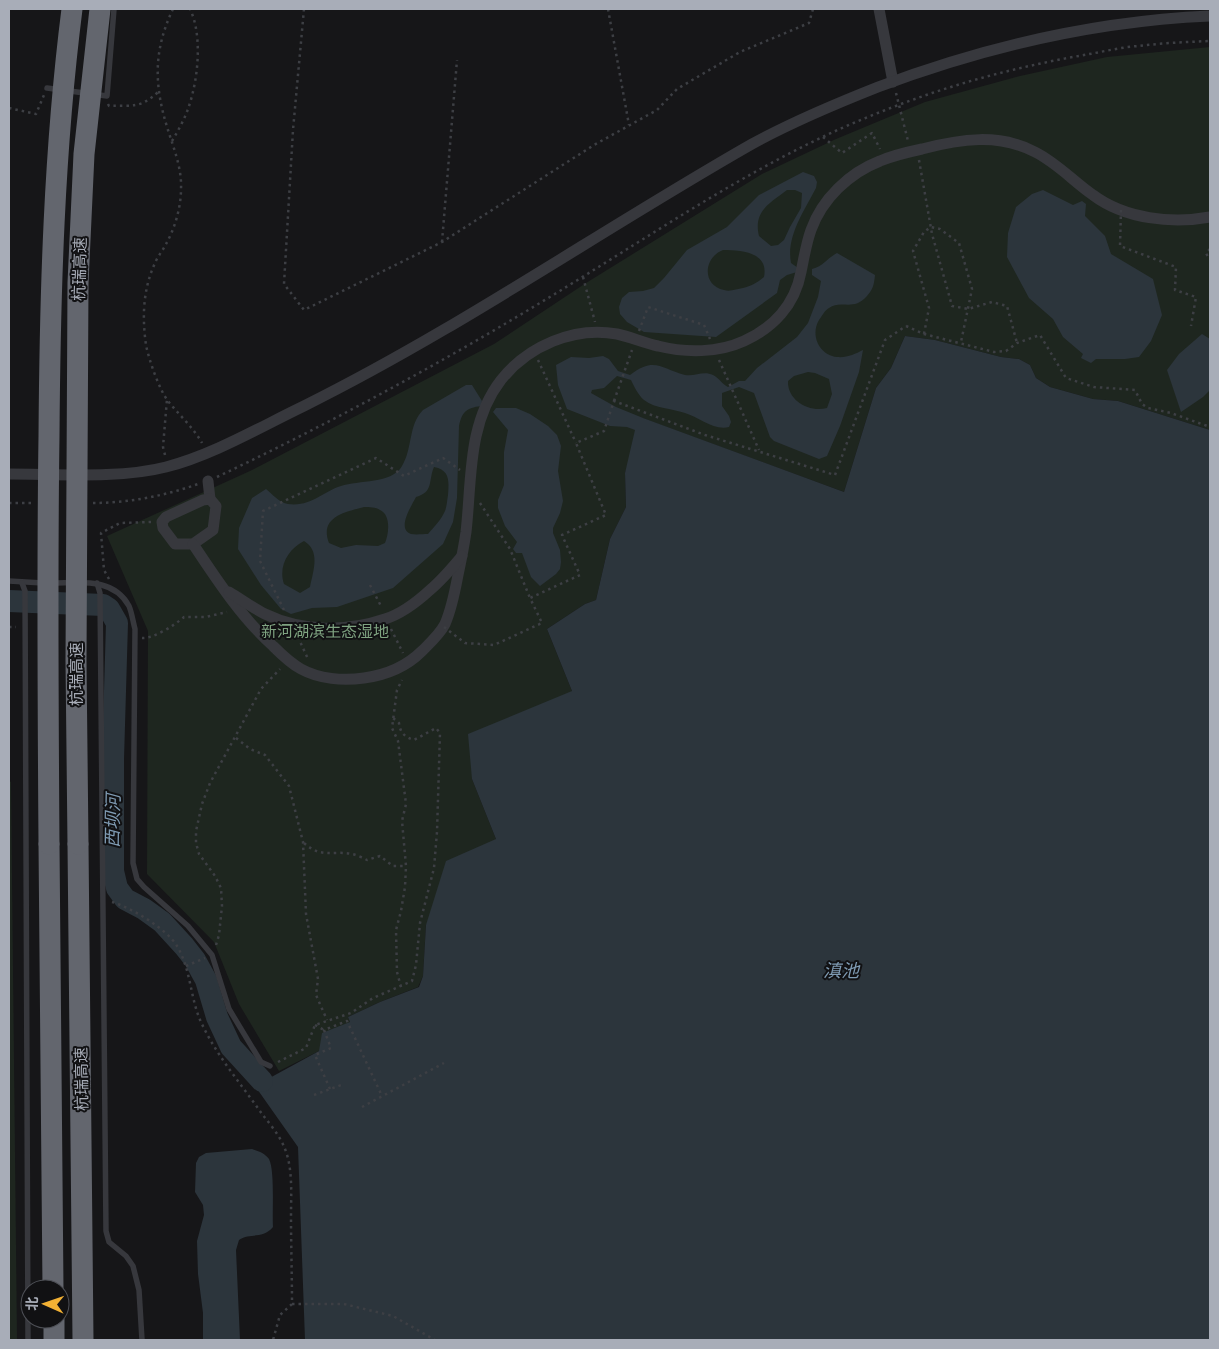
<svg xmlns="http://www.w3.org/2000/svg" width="1219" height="1349" font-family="'Source Sans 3','Noto Sans SC',sans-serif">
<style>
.green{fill:#1e261f}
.water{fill:#2c353c;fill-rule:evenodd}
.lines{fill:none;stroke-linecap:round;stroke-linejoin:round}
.river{stroke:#2c353c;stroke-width:22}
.path{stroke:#3d3f44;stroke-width:2.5;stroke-dasharray:2.5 4;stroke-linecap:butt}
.lane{stroke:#37383d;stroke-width:5.5}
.street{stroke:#37383d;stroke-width:11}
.highway{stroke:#63666e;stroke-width:21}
.path-bridge{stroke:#3d3f44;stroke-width:2.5;stroke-dasharray:2.5 4;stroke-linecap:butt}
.highway-bridge{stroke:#63666e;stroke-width:21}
.labels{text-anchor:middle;stroke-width:4;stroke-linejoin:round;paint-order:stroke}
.street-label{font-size:16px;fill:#a8adb8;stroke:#111113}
.park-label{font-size:16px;fill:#7fa381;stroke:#111113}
.water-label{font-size:18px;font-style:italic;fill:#7f9bb3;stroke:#111113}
</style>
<rect width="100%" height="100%" fill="#161618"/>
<g class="green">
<polygon points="1210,47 1210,430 1118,401 1093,399 1050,387 1036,378 1030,365 1019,359 1001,357 935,340 905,336 891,368 876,388 844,492 642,418 625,473 626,507 610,539 596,600 585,604 547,629 572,691 472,779 496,839 426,925 423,976 418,987 380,1002 348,1017 350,1022 319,1051 279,1071 239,1004 214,942 147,874 148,631 107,536 250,471 494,344 586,283 762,174 836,139 925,102 1020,76 1107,57"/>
<polygon points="9,781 11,782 17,1340 9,1340"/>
</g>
<g class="water">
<path d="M803 172 814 176 817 182 816 188C804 211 786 237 791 263L798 268 797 272 787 275 780 280 777 293 716 337 644 332 627 322 620 314 619 307 622 298 629 292 643 291 654 288 664 278 687 250 727 227 759 195ZM787 190H795L802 193 801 208 790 227 784 240 778 245 771 246 759 236C753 211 770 203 787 190ZM723 250C741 250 769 252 764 277 757 283 751 286 743 288 737 289 730 292 724 290 702 285 703 258 723 250Z"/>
<polygon points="1043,190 1073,205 1082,201 1086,204 1085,216 1105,236 1111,254 1153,279 1162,315 1151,341 1139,357 1125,359 1096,359 1091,363 1081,358 1083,354 1063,337 1053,319 1029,298 1007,257 1008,233 1016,207 1032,194"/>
<path d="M837 253 875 275C874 285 873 289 867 296 853 312 841 299 829 308 825 310 822 316 819 320 810 335 819 355 837 357 847 358 855 354 863 350L859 372 840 426 827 456 819 459 774 441 770 437 754 393 739 387 722 393V406L729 416 731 422 729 427C714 431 699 417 685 413 671 408 656 409 644 400 638 395 634 386 631 380L617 376 604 388 592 390 591 393 616 407 643 418 844 492 876 388 891 368 905 336 935 340 1001 357 1019 359 1030 365 1036 378 1050 387 1093 399 1118 401 1210 430V1340H305L298 1147 255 1086 319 1051 322 1033 350 1022 348 1017 380 1002 419 987 423 976 426 925 446 861 496 839 472 779 468 734 572 691 547 629 585 604 596 600 610 539 626 507 625 473 635 430 627 427 610 426 567 409 558 385 556 365 571 357 589 358 603 356 609 359 618 371 630 375C655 356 661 369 685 375 695 377 703 370 713 375 719 378 722 384 728 387L739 381H745L757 368 797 337 808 323 818 297 821 281 812 275V269C824 266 826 259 837 253ZM808 372 815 373 829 379 832 394 827 408C809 413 787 400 788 381L794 376Z"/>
<polygon points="1202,334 1210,339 1210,390 1203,397 1181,412 1167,370 1179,354"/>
<path d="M466 385H472L482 401 481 406C466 408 462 412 459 426L457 498 453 522 443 544 393 588 337 607 312 608 291 614 281 609 261 585 238 549 239 528 252 498 266 489C272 494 280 503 288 504 311 507 322 492 341 486 358 480 392 484 402 466 413 448 408 425 423 410ZM434 467C450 470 449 481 448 495 447 500 447 506 445 511 441 520 434 527 428 534 423 534 416 535 411 534 396 529 412 505 416 497 434 492 428 481 434 467ZM364 507C369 507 376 507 380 510 391 515 389 533 385 543L378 546 356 545 341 548 329 543C319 517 345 512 364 507ZM304 541C321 551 313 571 310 587L300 593 284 584C278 567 288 549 304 541Z"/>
<polygon points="496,408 516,408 530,414 548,426 557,435 561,446 558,471 563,501 560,513 553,528 553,533 560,550 561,562 560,569 556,574 540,586 531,577 522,553 516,553 513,549 517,542 505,526 498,508 498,500 504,485 504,452 508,430 493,412"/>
<path d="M252 1149C258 1151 265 1153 269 1159 275 1171 272 1212 273 1227 262 1240 250 1232 239 1240L236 1250 240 1340H203V1313L198 1274 197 1241 204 1215 203 1205 195 1192 196 1163 199 1157 206 1153Z"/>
</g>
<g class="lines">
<polyline class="river" points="9,601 103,605 109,609 117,623 113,759 113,871 117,888 125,899 144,909 162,922 184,946 195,960 206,980 217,1017 231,1047 262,1081"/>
<g class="path">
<path d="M173 9C153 51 154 86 168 130 174 149 182 169 181 189 181 207 175 228 166 244 163 250 158 256 155 263 143 289 142 317 146 345 149 360 159 389 168 401 179 415 193 427 202 443"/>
<polyline points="304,9 293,130 284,284 304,310 442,242 594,145 657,110 677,89 740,52 809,23 813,9"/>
<polyline points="608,9 629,125"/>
<polyline points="896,93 908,141"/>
<path d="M108 104 109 106C132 105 140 109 158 92"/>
<polyline points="9,108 36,114 44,95"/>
<polyline points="823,137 842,153 872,133 880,149"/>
<path d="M172 141C178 131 184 120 188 109 198 81 203 36 190 9"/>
<polyline points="919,160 932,234 952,306 968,309 992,302 1007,306 1017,343"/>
<polyline points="442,242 457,60"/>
<polyline points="1210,249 1206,253 1208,257 1210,256"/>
<polyline points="583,277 595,322"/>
<polyline points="906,326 924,334 994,352 1006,351 1017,343 1040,335 1066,378 1094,387 1135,390 1142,404 1148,408 1171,413 1210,427"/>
<polyline points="639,331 648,307 704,325 710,339"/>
<polyline points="924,334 929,308 913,251 924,232 931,227 940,229 959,243 972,289 961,342"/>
<polyline points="538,360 576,443"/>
<polyline points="719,360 759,450"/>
<polyline points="614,401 632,350"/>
<polyline points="165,455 163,447 167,399"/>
<path d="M217 477C343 417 465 350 584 276 681 216 776 152 883 111 948 85 1016 67 1084 55 1102 52 1121 47 1139 46 1162 43 1186 42 1210 41"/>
<polyline points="9,503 32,503"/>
<path d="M93 503C128 503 164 496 198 484"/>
<polyline points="480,503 510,549 530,598"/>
<polyline points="109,579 104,570 101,533 120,523 151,522"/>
<polyline points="370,585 382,608"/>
<polyline points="284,610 260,561 263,511 376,458 404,476 443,458 460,470"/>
<polyline points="9,627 16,627"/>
<polyline points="391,629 403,653"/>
<polyline points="298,637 308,659"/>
<path d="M142 638C153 639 175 625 184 617H206L227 612"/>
<polyline points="236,738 250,749 265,755 289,786 303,842 306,914 318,979 316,995 327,1020"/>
<path d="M304 843C322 859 332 850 352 854 357 855 363 858 367 860L380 856 393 866H406"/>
<path d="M112 902C130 907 167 929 177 946 191 969 190 998 201 1022 216 1055 241 1084 262 1114 270 1124 280 1136 285 1149 293 1169 291 1195 291 1217 291 1246 292 1275 292 1304L280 1315 273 1340"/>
<polyline points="216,945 219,935 222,906 221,888 215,876 199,854 196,843 196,831 202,804 210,783 261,689 280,669"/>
<polyline points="186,966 205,958"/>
<polyline points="401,987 397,972 396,930 401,911 405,887 406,866 402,821 406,804 398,741 392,728 397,690 402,680"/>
<polyline points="315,1025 324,1030"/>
<path d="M278 1062 306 1048 315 1025 351 1013 373 998 412 981 416 965 420 923 434 868 437 832 440 733 436 728 414 740C405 737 400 733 399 723L393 718"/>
<polyline points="330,1089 315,1055 331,1048 324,1030 347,1021 382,1096"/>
<polyline points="314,1095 344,1084"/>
<polyline points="362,1107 444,1063"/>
<polyline points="292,1304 344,1304 393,1316 435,1340"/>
</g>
<g class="lane">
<polyline points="47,88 107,96 114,9"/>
<polyline points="9,581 43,583"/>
<polyline points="22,583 25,591 28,1340"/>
<path d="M52 583C80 583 113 577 129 606 132 613 133 622 135 629L133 863 137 879 144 887 188 926 212 955 229 1009 261 1062 270 1066"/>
<polyline points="97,583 100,593 106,1231 109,1242 126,1256 133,1266 139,1290 142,1340"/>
</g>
<g class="street">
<polyline points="879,9 893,82"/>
<path d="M9 474C57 474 120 479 166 467 213 455 260 427 304 406 459 329 601 230 752 144 792 122 835 104 878 87 984 47 1096 21 1210 16"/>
<polyline points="208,481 210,499"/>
<polygon points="210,499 216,506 213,530 193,544 175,544 163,528 162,522 166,517 203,500"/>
<path d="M193 544C217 580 241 617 273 646 281 654 290 663 301 669 319 679 343 681 364 678 386 675 406 667 422 651 430 643 440 634 445 624 452 608 455 591 458 575 461 561 464 546 466 532 472 480 467 424 501 380 528 346 574 326 617 334 631 337 644 343 658 346 686 353 718 353 744 341 773 328 795 305 801 272 804 258 806 244 811 230 822 199 849 173 880 161 894 155 908 152 922 149 960 139 999 133 1035 152 1057 163 1073 181 1093 195 1125 219 1172 224 1210 217"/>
<path d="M229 592C241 599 253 608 265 614 302 632 347 632 385 619 401 614 418 601 430 590 442 580 452 568 462 556"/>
</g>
<g class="highway">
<polyline points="49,844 53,1289"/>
<polyline points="78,844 83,1340"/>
<polyline points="54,1319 54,1340"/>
</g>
<g class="path-bridge">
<polyline points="1121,210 1120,246 1176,267 1175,290 1196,297 1191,326"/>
<polyline points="444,627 465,643 494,645 542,623 530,598 580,575 562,535 606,515 576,443 604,431 614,401 705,435 835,475 885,340 906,326"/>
</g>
<g class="highway-bridge">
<path d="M49 844C48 708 47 572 49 436 50 293 54 151 72 9"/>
<polyline points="78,844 76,661 78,283 84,154 100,9"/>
</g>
</g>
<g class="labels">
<g class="street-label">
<text transform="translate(79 269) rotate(-88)" y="6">杭瑞高速</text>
<text transform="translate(76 674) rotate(-90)" y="6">杭瑞高速</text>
<text transform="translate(81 1079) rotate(-91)" y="6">杭瑞高速</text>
</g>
<g class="park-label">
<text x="325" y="637">新河湖滨生态湿地</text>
</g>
<g class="water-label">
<text transform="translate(113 821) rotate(-89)" y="6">西坝河</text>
<text x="841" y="977">滇池</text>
</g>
</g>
<rect width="1219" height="1349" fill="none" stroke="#a8adb8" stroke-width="20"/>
<g transform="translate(45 1304) rotate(272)"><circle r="24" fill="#111113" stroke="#4d4f55"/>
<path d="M0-4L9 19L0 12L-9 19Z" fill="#f2b134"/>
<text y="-8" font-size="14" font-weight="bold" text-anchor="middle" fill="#a8adb8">北</text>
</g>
</svg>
